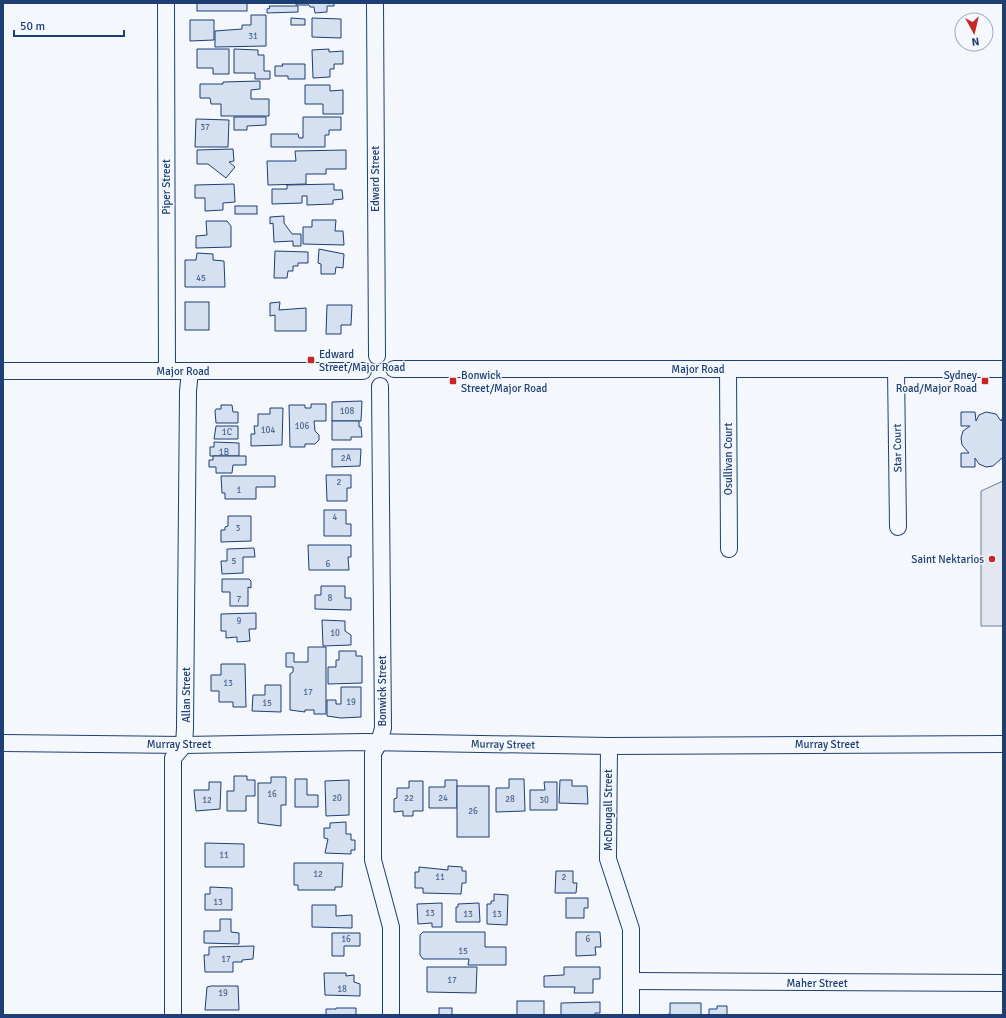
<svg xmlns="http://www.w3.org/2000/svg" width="1006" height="1018" font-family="Signika,sans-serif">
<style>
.parking{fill:#e3e8f0;stroke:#687fa3}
.building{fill:#d5e0f0;stroke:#1d3f73}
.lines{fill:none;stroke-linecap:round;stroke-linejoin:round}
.minor-casing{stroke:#1d3f73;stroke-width:18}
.minor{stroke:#f4f7fb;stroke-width:16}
.poi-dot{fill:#c62828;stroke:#f4f7fb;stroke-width:1.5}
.labels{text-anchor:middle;stroke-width:3;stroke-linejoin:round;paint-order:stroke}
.number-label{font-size:9px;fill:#4b6792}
.street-label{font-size:11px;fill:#1d3f73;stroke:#f4f7fb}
.poi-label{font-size:11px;fill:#1d3f73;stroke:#f4f7fb;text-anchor:start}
</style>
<rect width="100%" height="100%" fill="#f4f7fb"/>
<polygon class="parking" points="1003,481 1003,626 981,626 981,491"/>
<g class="building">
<rect x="197" y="3" width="50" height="8"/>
<polygon points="296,3 334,3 334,6 327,6 327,12 315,13 314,7 310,7 309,5 296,5"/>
<polygon points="269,6 298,6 298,12 267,13 267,9 270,8"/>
<polygon points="251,15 266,15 266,46 215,47 215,31 242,29 242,25 251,25"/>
<polygon points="291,18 305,19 305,25 291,25"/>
<polygon points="312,18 341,19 341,38 312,37"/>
<polygon points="190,20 214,20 214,40 190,41"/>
<polygon points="197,49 229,49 229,74 213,74 213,68 197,68"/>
<polygon points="234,49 258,50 258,55 264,55 264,71 270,71 270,79 255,79 255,73 234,73"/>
<polygon points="329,49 329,52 343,51 343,64 334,64 334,69 330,69 330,77 313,78 312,50"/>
<polygon points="282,64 305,64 305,79 288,79 288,76 275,76 275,66 283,66"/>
<polygon points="260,81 260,89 251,90 251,99 269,99 269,116 221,116 221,104 211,104 210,98 200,98 200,84 223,84 223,82"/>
<polygon points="305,85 330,85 330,91 343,90 343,114 323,114 323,104 305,104"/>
<polygon points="234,117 266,117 266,125 247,126 247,130 234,130"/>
<polygon points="303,117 341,117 341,130 329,130 329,135 325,135 325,147 271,147 271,134 298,134 299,138 303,138"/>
<polygon points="196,119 229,120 228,147 195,147"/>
<polygon points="233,149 234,161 229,162 235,167 226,178 208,164 197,164 197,150"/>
<polygon points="346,150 346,169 326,169 326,174 306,174 306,184 268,185 267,161 296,161 295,151"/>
<polygon points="234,184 235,202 223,203 223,210 205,211 205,198 195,198 195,185"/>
<polygon points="334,184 334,190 342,190 343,199 333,200 333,204 307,205 307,196 302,196 302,203 272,204 272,189 287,189 287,185"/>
<rect x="235" y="206" width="22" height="8"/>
<polygon points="284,216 284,223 292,234 301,234 301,246 293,246 293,241 274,242 273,223 270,224 270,217"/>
<polygon points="312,220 336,220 335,231 343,231 344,245 303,244 303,227 312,227"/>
<polygon points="206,221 227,221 231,226 231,247 196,248 196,236 207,235"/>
<polygon points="319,249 344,254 343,268 336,267 335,274 321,274 321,264 318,263"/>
<polygon points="275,251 308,252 308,263 298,263 298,266 293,266 293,271 288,271 287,278 274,278"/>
<polygon points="197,253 213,254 213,260 224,261 225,287 185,287 185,260 196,260"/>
<rect x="185" y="302" width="24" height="28"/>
<polygon points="280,302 279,310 306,308 306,331 275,331 275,315 270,316 270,303"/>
<polygon points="327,305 352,305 351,325 341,325 341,334 326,334"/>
<polygon points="362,401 361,421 332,421 332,402"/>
<polygon points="311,404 326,404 326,421 314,421 315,431 319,435 319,440 315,444 305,444 305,447 290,447 289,405 305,405 305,408 311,408"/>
<polygon points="221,405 232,405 233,412 238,412 238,423 216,423 215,411 216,409 221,409"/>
<polygon points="270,408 283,408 282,445 251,446 251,434 255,434 254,426 258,426 258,414 270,414"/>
<polygon points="961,412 975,412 976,421 979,415 986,412 996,414 1001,421 1003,417 1003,462 1002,458 993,466 986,467 979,464 975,458 975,467 961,467 961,453 969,453 962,445 961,438 963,431 970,426 961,426"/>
<polygon points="332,421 359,421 359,427 361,427 362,437 351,437 351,440 332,440"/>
<polygon points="216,426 238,426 238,439 214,439"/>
<polygon points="214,442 239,443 239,456 210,456 210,447 214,447"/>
<polygon points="332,449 361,449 360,466 332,467"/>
<polygon points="213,456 246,456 246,465 233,465 232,473 216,473 216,467 209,467 209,460 213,460"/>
<polygon points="326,475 351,475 351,488 347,488 347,501 327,501"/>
<polygon points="221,476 275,476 275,487 256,487 256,499 225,499 225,493 222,493"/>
<polygon points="324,510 346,510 346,524 351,524 351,536 324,536"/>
<polygon points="228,516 251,516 251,541 221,542 221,530 225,530 225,527 228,526"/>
<polygon points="308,545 351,545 351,557 348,557 349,570 309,570"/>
<polygon points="254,548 255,557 243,557 243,573 222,574 221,561 227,561 227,549"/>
<polygon points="222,579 249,579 251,581 251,588 248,587 248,606 230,606 230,592 222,592"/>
<polygon points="321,586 345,586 345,598 351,598 351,610 315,609 315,595 321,595"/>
<polygon points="256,613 256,629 249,629 250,641 237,642 237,637 226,638 226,631 221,631 221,614"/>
<polygon points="322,620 345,621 345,631 351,635 351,645 323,646"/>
<polygon points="308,647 326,647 326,714 314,714 314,710 305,710 305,712 290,710 290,674 293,672 293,667 286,667 286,653 294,653 294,662 308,662"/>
<polygon points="339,651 356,651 356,656 362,656 362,683 328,684 328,667 336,667 336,660 339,660"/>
<polygon points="221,664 245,664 246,707 233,707 233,702 219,702 219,691 211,691 211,675 221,675"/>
<polygon points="265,685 281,685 281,712 252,711 253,695 265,695"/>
<polygon points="341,687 361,687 361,717 341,718 327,716 327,700 336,700 336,704 341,704"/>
<polygon points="234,776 247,776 247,780 255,780 255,796 246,796 246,811 227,811 227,791 234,791"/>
<polygon points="271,777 286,777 286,805 281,805 281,826 258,823 258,783 271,783"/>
<polygon points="295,779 307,779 307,795 318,795 318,807 295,807"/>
<polygon points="509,779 524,779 525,811 496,812 496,788 509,788"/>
<polygon points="349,780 349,815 326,816 325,781"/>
<polygon points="445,780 457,780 457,808 429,808 429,787 445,787"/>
<polygon points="560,780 572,780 572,786 587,786 588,804 559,803"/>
<polygon points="409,781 423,781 423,811 413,811 413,816 403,816 403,811 394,812 394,799 397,798 397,788 409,788"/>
<polygon points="209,782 221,782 220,809 196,811 194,790 209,790"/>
<polygon points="544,782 557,782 557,810 530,810 530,790 545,790"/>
<rect x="457" y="786" width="32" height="51"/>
<polygon points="346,822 346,834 351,834 351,840 355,840 355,850 351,850 351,854 325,853 328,839 324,838 324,828 330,828 330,823"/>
<polygon points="205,843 244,844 244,867 205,867"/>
<polygon points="294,863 343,863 342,887 335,887 335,890 298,890 298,885 294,885"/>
<polygon points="448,866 462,867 462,871 466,871 466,883 462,883 461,894 423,893 423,888 415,888 415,872 419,872 419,867 448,870"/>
<polygon points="556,871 573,871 573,883 577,883 576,893 555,893"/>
<polygon points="210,887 232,888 232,910 205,910 205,894 210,894"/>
<polygon points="494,894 508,895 507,925 487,924 487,904 491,904 491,901 494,901"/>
<polygon points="566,898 588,898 588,908 584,908 584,918 566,918"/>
<polygon points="442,903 442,927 432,927 432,923 418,924 417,904"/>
<polygon points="479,903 480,922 456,922 456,907 458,907 458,904"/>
<polygon points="312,905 336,905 336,916 352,915 352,928 312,927"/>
<polygon points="220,919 231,919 231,932 239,933 239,944 204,943 204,931 220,931"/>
<polygon points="423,932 485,932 485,947 506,947 506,965 468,965 469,959 423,959 420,955 420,935"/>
<polygon points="576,932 600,932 601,947 595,947 596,955 576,956"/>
<polygon points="332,933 360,933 360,946 344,946 344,956 332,956"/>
<polygon points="254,946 253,959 242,960 242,962 233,962 233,972 205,972 204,955 209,955 209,947"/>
<polygon points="427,967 477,967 476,993 427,992"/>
<polygon points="564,967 600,967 600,979 593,979 593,993 574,993 575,987 544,987 544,976 564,975"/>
<polygon points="324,973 346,973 346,976 354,975 354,982 360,984 360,996 325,995"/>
<polygon points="211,986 238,986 239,1010 205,1010 207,987"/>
<rect x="517" y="1001" width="27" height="14"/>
<polygon points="600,1002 600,1013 595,1013 595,1015 561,1015 561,1003"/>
<polygon points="670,1003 701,1003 701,1015 664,1015 670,1014"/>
<polygon points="717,1006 727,1006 727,1015 709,1015 709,1009 717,1009"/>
<polygon points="336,1008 356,1008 356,1015 326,1015 326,1009 336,1009"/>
<rect x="439" y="1008" width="13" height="7"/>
</g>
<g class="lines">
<g class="minor-casing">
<g id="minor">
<polyline points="166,3 167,371"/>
<polyline points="375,3 377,356"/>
<polyline points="394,369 1003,369"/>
<polyline points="728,369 729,549"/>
<polyline points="896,369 898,527"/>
<polyline points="3,371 363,371"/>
<polyline points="380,386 383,728 379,743 373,753 373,860 391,927 391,1015"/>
<polyline points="3,743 184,745 365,742 609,746 1003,744"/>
<polyline points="609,746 608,859 631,929 631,1015"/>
<polyline points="631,981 1003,983"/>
<polyline points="173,1015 173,758 184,745 185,728 188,391 190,371"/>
</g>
</g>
<use href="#minor" class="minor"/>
</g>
<g class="poi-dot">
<rect x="307" y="356" width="8" height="8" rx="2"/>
<rect x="449" y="377" width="8" height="8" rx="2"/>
<rect x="981" y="377" width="8" height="8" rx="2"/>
<circle cx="992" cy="559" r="4"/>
</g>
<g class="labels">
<g class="number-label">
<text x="253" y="39">31</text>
<text x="205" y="130">37</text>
<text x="201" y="281">45</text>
<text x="347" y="414">108</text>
<text x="302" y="429">106</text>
<text x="268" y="433">104</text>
<text x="227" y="435">1C</text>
<text x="224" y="455">1B</text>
<text x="346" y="461">2A</text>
<text x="339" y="485">2</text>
<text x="239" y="493">1</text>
<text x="335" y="520">4</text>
<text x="238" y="531">3</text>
<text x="234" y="564">5</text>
<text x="328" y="567">6</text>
<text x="330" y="601">8</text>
<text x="239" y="602">7</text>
<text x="239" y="624">9</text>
<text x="335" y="636">10</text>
<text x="228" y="686">13</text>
<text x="308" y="695">17</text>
<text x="351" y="705">19</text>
<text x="267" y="706">15</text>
<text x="272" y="797">16</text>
<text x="337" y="801">20</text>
<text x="409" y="801">22</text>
<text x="443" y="801">24</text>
<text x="510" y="802">28</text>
<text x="207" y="803">12</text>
<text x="544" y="803">30</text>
<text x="473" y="814">26</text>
<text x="224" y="858">11</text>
<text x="318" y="877">12</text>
<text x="440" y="880">11</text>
<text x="564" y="880">2</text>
<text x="218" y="905">13</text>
<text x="430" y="916">13</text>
<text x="468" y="917">13</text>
<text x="497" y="917">13</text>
<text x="346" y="942">16</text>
<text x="588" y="942">6</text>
<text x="463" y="954">15</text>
<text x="226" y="962">17</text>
<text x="452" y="983">17</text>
<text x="342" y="992">18</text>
<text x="223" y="996">19</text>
</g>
<g class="street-label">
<text transform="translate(375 179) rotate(-90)" y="4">Edward Street</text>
<text transform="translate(166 187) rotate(-90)" y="4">Piper Street</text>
<text x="698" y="373">Major Road</text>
<text x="183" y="375">Major Road</text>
<text transform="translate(897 448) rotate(-91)" y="4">Star Court</text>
<text transform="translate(728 459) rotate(-90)" y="4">Osullivan Court</text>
<text transform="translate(382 691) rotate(-90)" y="4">Bonwick Street</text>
<text transform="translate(186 695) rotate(-90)" y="4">Allan Street</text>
<text x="179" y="748">Murray Street</text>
<text transform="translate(503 744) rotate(1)" y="4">Murray Street</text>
<text x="827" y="748">Murray Street</text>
<text transform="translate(608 810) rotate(-90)" y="4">McDougall Street</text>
<text x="817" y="987">Maher Street</text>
</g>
<g class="poi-label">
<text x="319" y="358">Edward<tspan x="319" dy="13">Street/Major Road</tspan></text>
<text x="461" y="379">Bonwick<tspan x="461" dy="13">Street/Major Road</tspan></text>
<text x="977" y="379" text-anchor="end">Sydney<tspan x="977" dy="13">Road/Major Road</tspan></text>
<text x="984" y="563" text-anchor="end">Saint Nektarios</text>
</g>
</g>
<rect width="1006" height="1018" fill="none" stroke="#1d3f73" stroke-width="8"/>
<g transform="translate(974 32) rotate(172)"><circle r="19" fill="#f4f7fb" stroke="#9eadc5"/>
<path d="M0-3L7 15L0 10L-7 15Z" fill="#c62828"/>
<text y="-6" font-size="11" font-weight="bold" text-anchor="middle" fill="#1d3f73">N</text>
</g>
<path d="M14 30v6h110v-6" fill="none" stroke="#1d3f73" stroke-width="2"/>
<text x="20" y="30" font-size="12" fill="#1d3f73" stroke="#f4f7fb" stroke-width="3" paint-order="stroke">50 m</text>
</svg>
